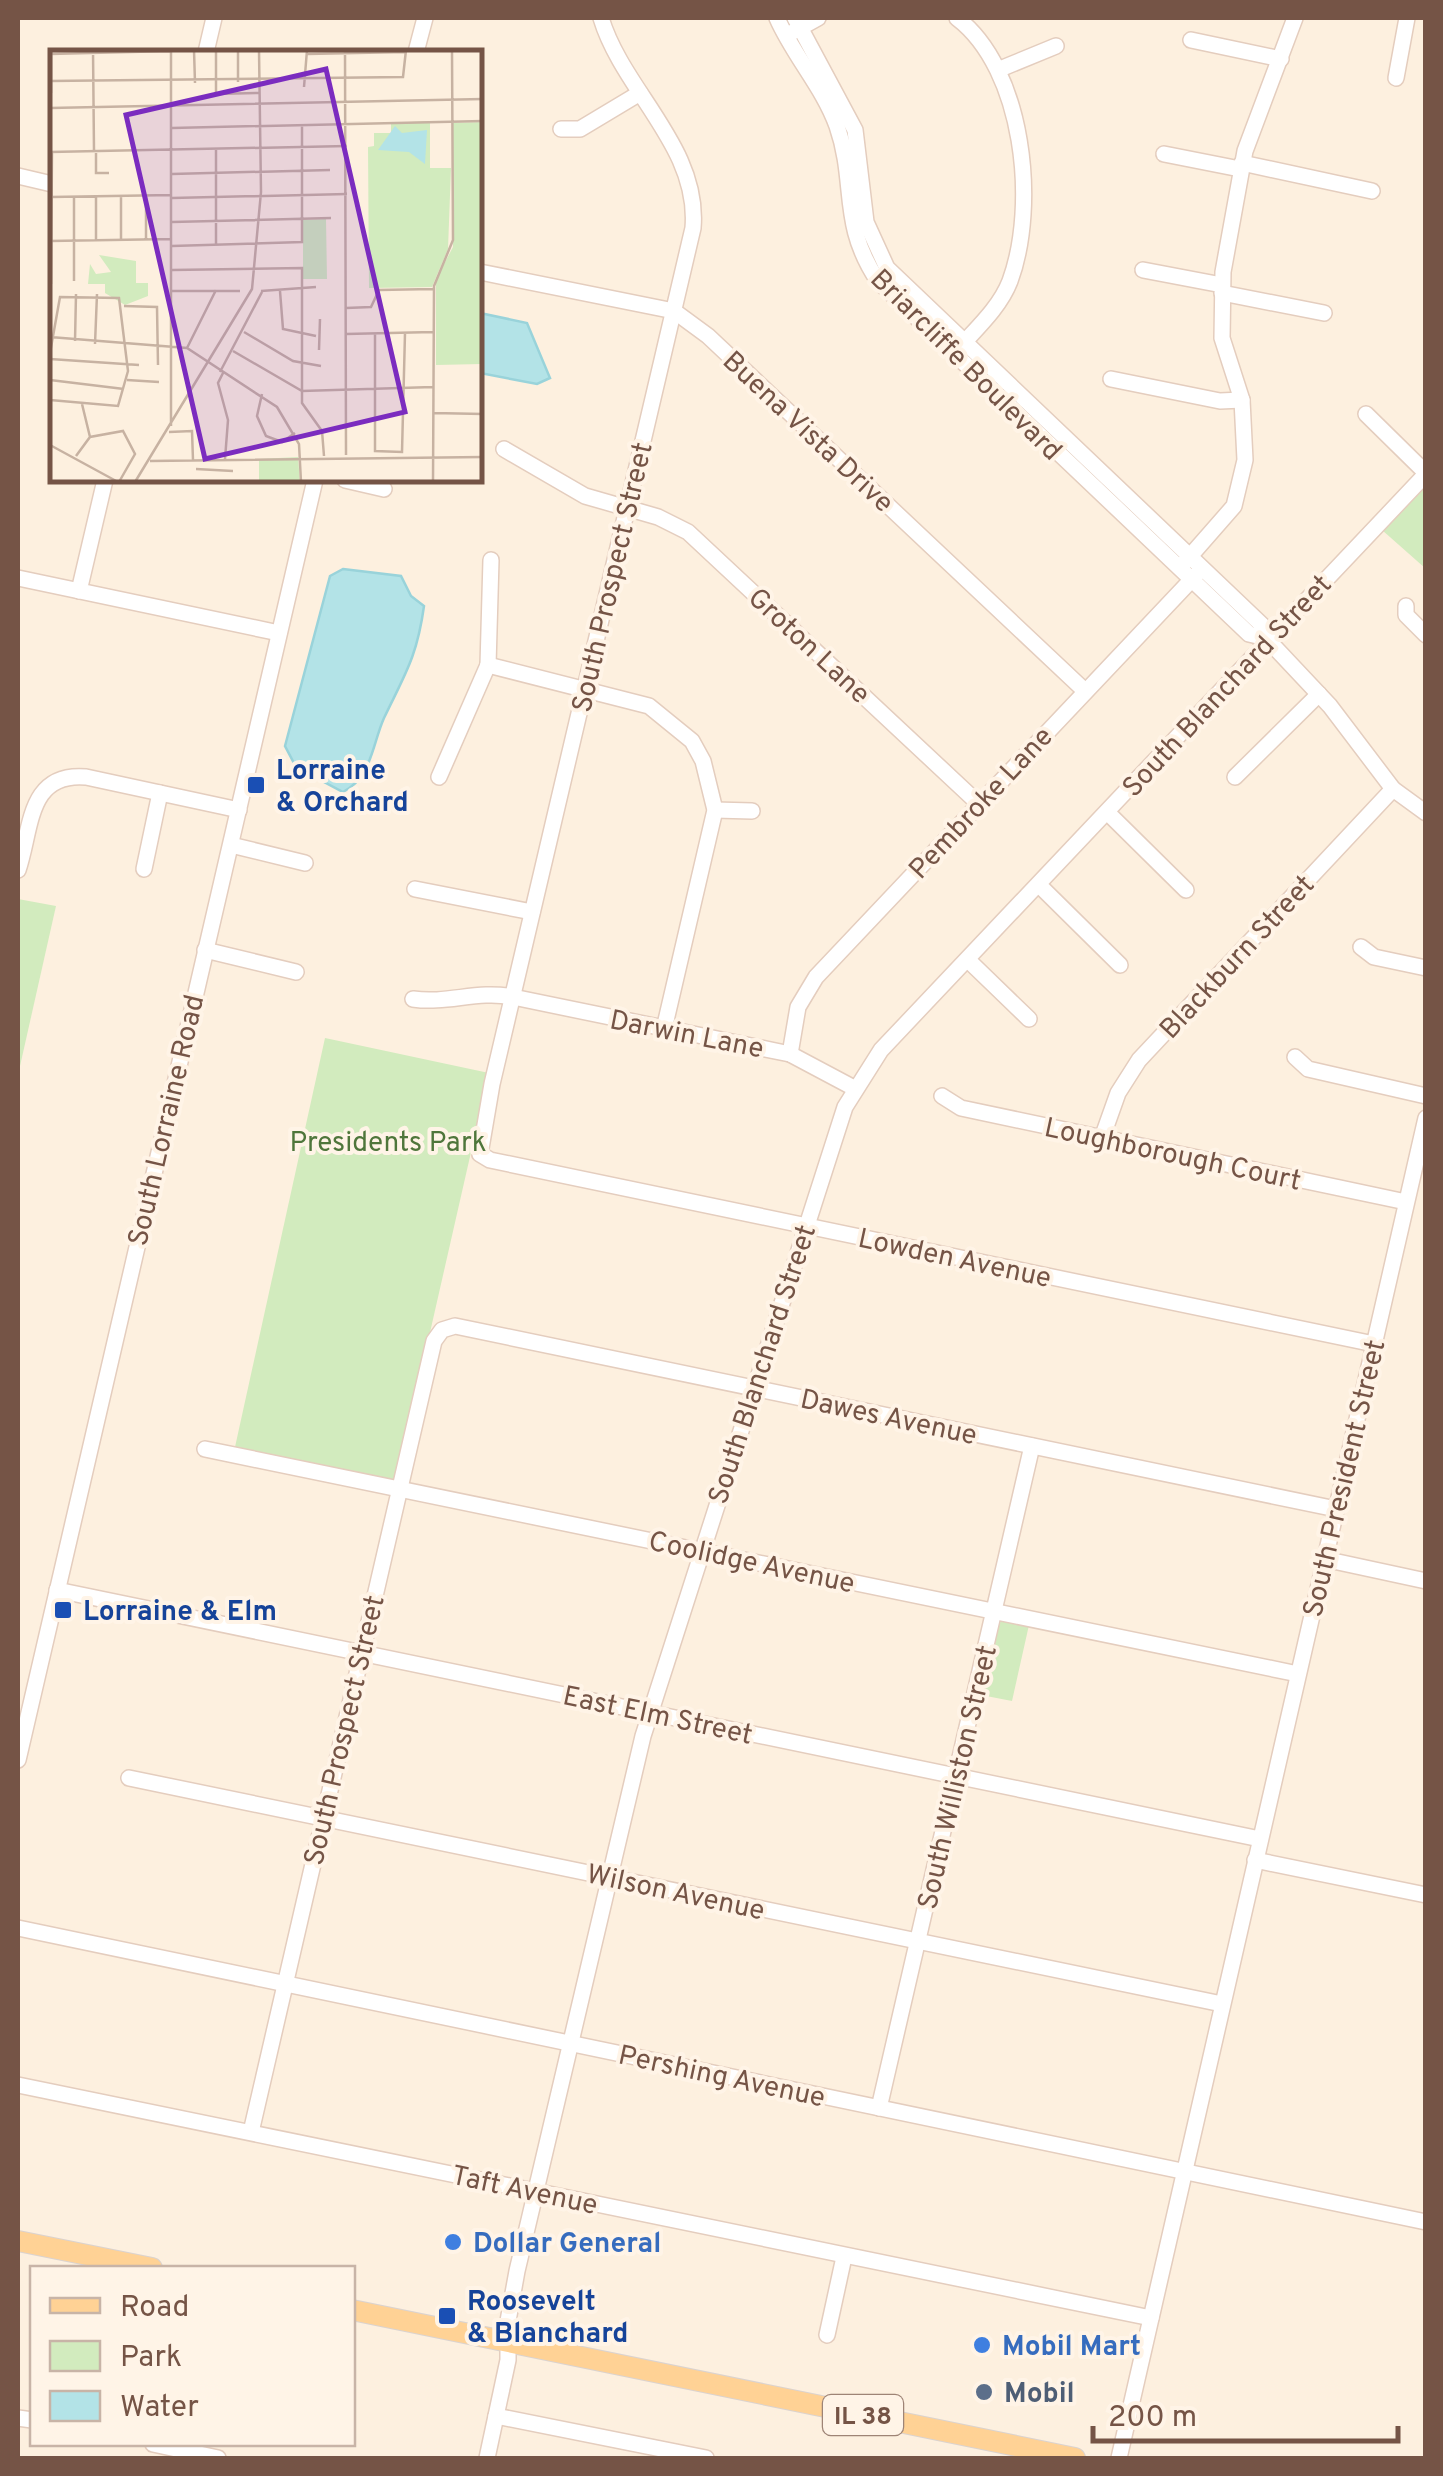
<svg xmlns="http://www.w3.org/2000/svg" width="1443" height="2476" font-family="Overpass,sans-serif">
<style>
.green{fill:#d2ebbe}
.water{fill:#b3e3e7;stroke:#99d3da;stroke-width:2.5}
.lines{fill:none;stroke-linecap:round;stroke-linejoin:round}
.minor-casing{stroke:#e4cdbe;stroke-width:18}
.major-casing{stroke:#dbd3cf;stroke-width:22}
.minor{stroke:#fff;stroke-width:15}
.major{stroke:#ffd295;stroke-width:20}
.transit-dot{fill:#1a4fb4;stroke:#fff4e7;stroke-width:4}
.shop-dot{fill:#3f7fe0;stroke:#fff4e7;stroke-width:4}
.service-dot{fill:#5c6f8a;stroke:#fff4e7;stroke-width:4}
.labels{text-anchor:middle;stroke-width:8;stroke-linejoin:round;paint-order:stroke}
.shield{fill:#fff4e7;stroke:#9e8476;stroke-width:2.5}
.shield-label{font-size:25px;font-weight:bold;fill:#755446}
.street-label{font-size:28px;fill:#755446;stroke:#fff4e7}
.transit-label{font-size:28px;font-weight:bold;fill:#164399;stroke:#fff4e7;text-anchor:start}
.park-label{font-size:28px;fill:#4f763b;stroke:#fff4e7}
.shop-label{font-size:28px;font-weight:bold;fill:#366cbe;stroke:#fff4e7;text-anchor:start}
.service-label{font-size:28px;font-weight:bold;fill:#4e5e75;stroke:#fff4e7;text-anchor:start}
.inset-road{fill:none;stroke:#c7b2a2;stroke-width:2.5}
.view{fill:#7b2cbf;fill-opacity:0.15;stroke:#7b2cbf;stroke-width:5}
.inset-edge{fill:none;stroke:#755446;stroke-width:5}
</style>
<rect width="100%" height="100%" fill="#fdf0df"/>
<g class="green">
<polygon points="1425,484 1425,568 1382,530"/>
<polygon points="18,899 56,906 18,1075"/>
<polygon points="325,1038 489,1073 396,1482 235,1447"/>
<polygon points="1004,1620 1029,1625 1012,1701 981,1695 999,1623"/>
</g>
<g class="water">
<polygon points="480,313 527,323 550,378 537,384 480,373"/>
<path d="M343 569 401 576 411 596 424 606C417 657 405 674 384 718 372 745 372 777 343 792L296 767 285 746 330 576Z"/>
</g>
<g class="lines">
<g class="minor-casing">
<g id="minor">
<path d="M601 18C623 91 700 147 693 228L492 1084 480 1154 490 1160 1374 1344"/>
<path d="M777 18C793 55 823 87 837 126 857 184 839 223 878 281L1249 634 1266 638"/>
<polyline points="795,18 855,130 866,222 887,268 1262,625 1266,638 1330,706 1393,789 1426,813"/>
<path d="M957 18C1024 69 1038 205 1010 281 1000 307 977 328 959 348"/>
<polyline points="791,33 818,18"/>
<polyline points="1191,40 1281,59"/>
<polyline points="206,52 214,18"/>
<polyline points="416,52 425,18"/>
<polyline points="1000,69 1056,46"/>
<polyline points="1396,78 1407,18"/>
<polyline points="561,129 580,129 640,93"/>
<polyline points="1164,154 1240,169"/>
<polyline points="1242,163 1372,191"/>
<polyline points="18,176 52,184"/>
<polyline points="1143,270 1222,285"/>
<polyline points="480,272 674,311 708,336 1085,691"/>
<polyline points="1222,293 1324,313"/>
<polyline points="1111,379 1220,401 1242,400"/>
<polyline points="1366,414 1426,473"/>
<polyline points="504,449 585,496 658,517 688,532 979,804"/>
<polyline points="345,480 384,489"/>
<polyline points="1185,562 1234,506 1245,460 1242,400 1222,338 1223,272 1245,151 1295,18"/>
<polyline points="18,578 279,633"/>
<polyline points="79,591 105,480"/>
<polyline points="1406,606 1406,615 1426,635"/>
<polyline points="488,665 649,706 692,741 703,761 715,810 664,1029"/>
<polyline points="488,665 491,560"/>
<polyline points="439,777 488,665"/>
<polyline points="1235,777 1319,694"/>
<polyline points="715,810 752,811"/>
<polyline points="1107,812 1186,890"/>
<polyline points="231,845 305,863"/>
<polyline points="144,869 160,793"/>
<path d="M18 870C32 829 27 772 86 777L239 810"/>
<polyline points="1039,885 1120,965"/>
<polyline points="415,889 532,912"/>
<polyline points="1361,947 1374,957 1426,968"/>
<polyline points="205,950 296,972"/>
<polyline points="968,960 1029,1019"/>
<path d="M413 999C448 1004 477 990 513 997L790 1054 854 1088"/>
<polyline points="790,1054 798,1007 816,977 1196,575"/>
<polyline points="1295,1057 1308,1069 1426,1096"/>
<polyline points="942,1096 961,1108 1406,1202"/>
<polyline points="1102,1138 1118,1093 1139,1060 1393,789"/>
<polyline points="205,1449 1298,1674"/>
<polyline points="1324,1559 1426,1581"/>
<polyline points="57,1590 1260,1839"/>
<polyline points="18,1760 315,480"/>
<polyline points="129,1778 1222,2004"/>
<polyline points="1255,1860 1426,1895"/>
<polyline points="18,1928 1426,2222"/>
<polyline points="18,2085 1151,2318"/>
<polyline points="879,2108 1032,1446"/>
<polyline points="251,2132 434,1341 442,1330 455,1326 1336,1509"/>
<polyline points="827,2335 844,2257"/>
<polyline points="496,2416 706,2458"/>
<polyline points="18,2418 32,2420"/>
<polyline points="153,2444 218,2458"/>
<polyline points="487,2458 508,2360 508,2321 517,2271 643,1736 845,1107 881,1050 1426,474"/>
<polyline points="1119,2458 1426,1118"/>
</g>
</g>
<g class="major-casing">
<g id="major">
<polyline points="18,2241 152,2268"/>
<polyline points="352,2310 1075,2458"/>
</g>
</g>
<use href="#minor" class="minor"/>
<use href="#major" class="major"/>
</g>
<g class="transit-dot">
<rect x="246" y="775" width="20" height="20" rx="5"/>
<rect x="53" y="1600" width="20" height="20" rx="5"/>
<rect x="437" y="2306" width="20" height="20" rx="5"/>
</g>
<g class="shop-dot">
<circle cx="453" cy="2242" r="10"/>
<circle cx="982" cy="2345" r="10"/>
</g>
<circle class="service-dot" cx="984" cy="2392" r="10"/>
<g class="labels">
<rect class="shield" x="823" y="2395" width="80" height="40" rx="8"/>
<g class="shield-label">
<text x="863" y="2424">IL 38</text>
</g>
<g class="street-label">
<text transform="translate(967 364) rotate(45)" y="10">Briarcliffe Boulevard</text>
<text transform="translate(809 431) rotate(43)" y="10">Buena Vista Drive</text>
<text transform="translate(611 577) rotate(-77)" y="10">South Prospect Street</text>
<text transform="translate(810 645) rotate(43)" y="10">Groton Lane</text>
<text transform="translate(1226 685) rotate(-47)" y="10">South Blanchard Street</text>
<text transform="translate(980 802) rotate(-47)" y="10">Pembroke Lane</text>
<text transform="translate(1236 956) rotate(-47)" y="10">Blackburn Street</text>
<text transform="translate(687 1033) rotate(11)" y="10">Darwin Lane</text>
<text transform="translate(165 1120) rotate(-77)" y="10">South Lorraine Road</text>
<text transform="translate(1173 1153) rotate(12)" y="10">Loughborough Court</text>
<text transform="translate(955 1257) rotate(12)" y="10">Lowden Avenue</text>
<text transform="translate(761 1364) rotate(-72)" y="10">South Blanchard Street</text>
<text transform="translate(889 1416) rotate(12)" y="10">Dawes Avenue</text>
<text transform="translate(1343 1478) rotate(-77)" y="10">South President Street</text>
<text transform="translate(752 1561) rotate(12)" y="10">Coolidge Avenue</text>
<text transform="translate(658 1714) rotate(12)" y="10">East Elm Street</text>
<text transform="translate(343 1730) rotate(-77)" y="10">South Prospect Street</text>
<text transform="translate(956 1777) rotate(-77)" y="10">South Williston Street</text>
<text transform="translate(676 1891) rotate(12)" y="10">Wilson Avenue</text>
<text transform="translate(722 2075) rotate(12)" y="10">Pershing Avenue</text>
<text transform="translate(525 2189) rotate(12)" y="10">Taft Avenue</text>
</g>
<g class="transit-label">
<text x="276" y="779">Lorraine<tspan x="276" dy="32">&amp; Orchard</tspan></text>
<text x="83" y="1620">Lorraine &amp; Elm</text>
<text x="467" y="2310">Roosevelt<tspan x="467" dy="32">&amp; Blanchard</tspan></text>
</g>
<g class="park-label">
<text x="388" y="1151">Presidents Park</text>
</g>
<g class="shop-label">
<text x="473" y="2252">Dollar General</text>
<text x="1002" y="2355">Mobil Mart</text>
</g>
<g class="service-label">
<text x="1004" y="2402">Mobil</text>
</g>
</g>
<g transform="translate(50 50)">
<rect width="432" height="432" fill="#fdf0df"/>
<path d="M380 71V118H401L398 199 382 237 319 238 318 97 324 96V83H341V73ZM432 72V314L386 315V229L403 197V73ZM276 169 277 229H253V170ZM49 205 86 211V233H98V246L75 255 55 243V234H38L40 214 46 224 61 222ZM248 407 250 432H209V409Z" fill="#d2ebbe"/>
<path d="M345 76 352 83 377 80 375 114 359 102 328 100Z" fill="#b3e3e7"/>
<path class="inset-road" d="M1 0V43M43 0 44 101M121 0V376M144 0 145 33M166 0V44L209 43M188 0V32M295 0 296 405M0 4 121 1M257 4 356 2M0 31 353 27 356 0M254 37 257 0M0 58 433 49M122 78 433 71M166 98V195M46 101V123H59M0 102 297 96M122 124 280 120M96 145V189M71 146V190M1 147 122 145M122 148 297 144M122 172 281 168M46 190V146M0 191 122 189M122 196 252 192V75M122 220 252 218V353L272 381 274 406M24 231V147M1 234 2 102M122 241H190M211 241 266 237M230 241 233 279 266 286M74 256 107 257 108 315M296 258 321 257 329 240 383 239M194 282 243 311 271 316M325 283V401L352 402 355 283M296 284 383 282M0 287 137 298 227 357 249 394 251 432M25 291 26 244M45 294 47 244M137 298 166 240M269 300 270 269M183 301 252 341 383 337M0 303 10 247 69 248 78 321 68 356 0 350M0 309 89 315M174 321 168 333 178 370 175 409M170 322 212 242M0 330 74 339M77 330 109 332M212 344 207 366 216 386 232 392 245 383M32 354 40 387M383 363 433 364M119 382 142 381 143 410M0 395 68 432M26 406 40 387 73 381 85 404 69 432M100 411 433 407M146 419 183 421M85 432 202 239 211 142 209 0M383 432 384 236 403 190 402 0"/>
<path class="view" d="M276 19 355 362 155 409 76 65Z"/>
<rect width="432" height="432" class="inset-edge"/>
</g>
<rect width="1443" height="2476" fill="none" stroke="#755446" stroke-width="40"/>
<rect x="30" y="2266" width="325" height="180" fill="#fff4e7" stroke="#c8b4a7" stroke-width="2.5"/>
<rect x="50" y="2298" width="50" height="15" fill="#ffd295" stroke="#c8b4a7" stroke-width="2.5"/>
<text x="120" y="2316" font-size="30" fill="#755446">Road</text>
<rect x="50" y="2341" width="50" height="30" fill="#d2ebbe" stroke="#c8b4a7" stroke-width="2.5"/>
<text x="120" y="2366" font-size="30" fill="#755446">Park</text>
<rect x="50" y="2391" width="50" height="30" fill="#b3e3e7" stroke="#c8b4a7" stroke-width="2.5"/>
<text x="120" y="2416" font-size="30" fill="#755446">Water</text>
<path d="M1093 2426v15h305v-15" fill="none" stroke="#755446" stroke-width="5"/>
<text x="1108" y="2426" font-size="30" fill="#755446" stroke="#fff4e7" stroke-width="8" paint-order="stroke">200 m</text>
</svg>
